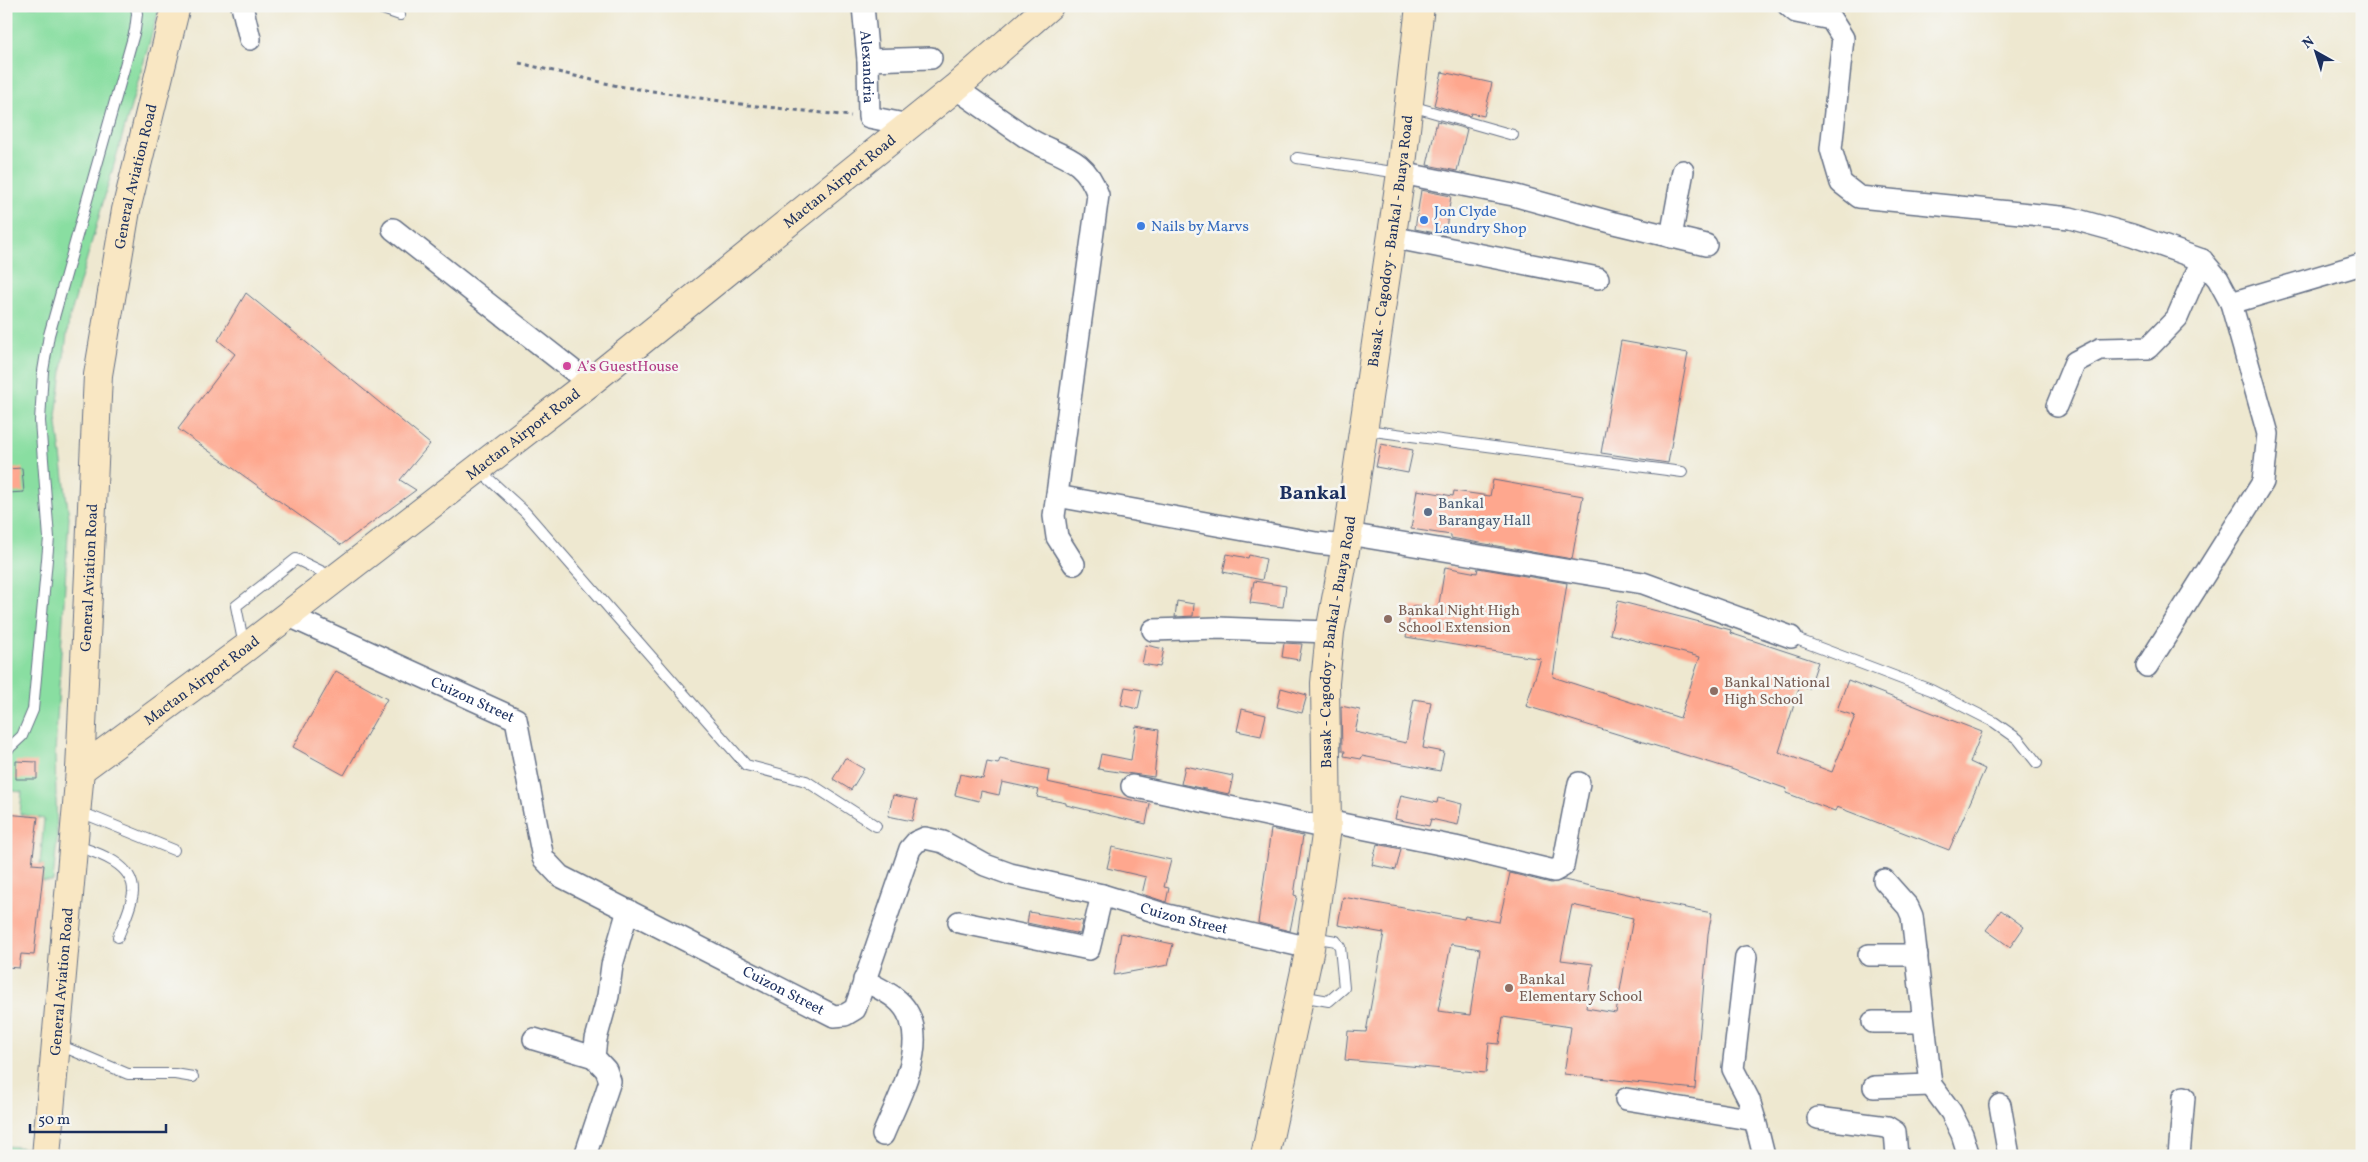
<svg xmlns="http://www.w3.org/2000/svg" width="2368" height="1162" font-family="Vollkorn,serif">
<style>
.green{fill:#89dea1;stroke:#528680}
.building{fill:#fea78e;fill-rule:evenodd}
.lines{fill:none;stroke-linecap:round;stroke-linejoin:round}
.lane-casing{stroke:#657086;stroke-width:12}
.street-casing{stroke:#657086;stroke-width:24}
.secondary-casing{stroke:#657086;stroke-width:30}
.path{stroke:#657086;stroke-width:3;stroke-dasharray:4 4;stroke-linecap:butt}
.lane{stroke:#fff;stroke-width:10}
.street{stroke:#fff;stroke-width:21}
.secondary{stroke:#f9e7c3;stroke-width:28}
.shop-dot{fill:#3f7fe0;stroke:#f6f6f2;stroke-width:2}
.hotel-dot{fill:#d1479c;stroke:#f6f6f2;stroke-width:2}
.service-dot{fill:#5c6f8a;stroke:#f6f6f2;stroke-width:2}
.education-dot{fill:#8d6e63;stroke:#f6f6f2;stroke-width:2}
.labels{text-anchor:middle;stroke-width:5;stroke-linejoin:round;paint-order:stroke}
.street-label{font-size:15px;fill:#1b2f5e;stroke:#f6f6f2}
.shop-label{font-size:15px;fill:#366cbe;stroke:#f6f6f2;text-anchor:start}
.hotel-label{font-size:15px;fill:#b23c85;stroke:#f6f6f2;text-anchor:start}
.service-label{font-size:15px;fill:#4e5e75;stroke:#f6f6f2;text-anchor:start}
.education-label{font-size:15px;fill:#785e54;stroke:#f6f6f2;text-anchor:start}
.district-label{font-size:20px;font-weight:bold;fill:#1b2f5e;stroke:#f6f6f2}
</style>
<rect width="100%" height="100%" fill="#f6f6f2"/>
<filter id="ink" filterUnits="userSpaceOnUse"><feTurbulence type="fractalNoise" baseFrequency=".02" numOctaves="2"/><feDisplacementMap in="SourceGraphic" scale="10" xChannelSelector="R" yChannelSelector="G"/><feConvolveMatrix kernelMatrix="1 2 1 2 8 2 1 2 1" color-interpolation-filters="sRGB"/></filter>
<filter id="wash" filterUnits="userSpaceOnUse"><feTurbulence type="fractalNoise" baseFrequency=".0096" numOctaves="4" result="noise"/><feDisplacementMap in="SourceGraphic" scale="20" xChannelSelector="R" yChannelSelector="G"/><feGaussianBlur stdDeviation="1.12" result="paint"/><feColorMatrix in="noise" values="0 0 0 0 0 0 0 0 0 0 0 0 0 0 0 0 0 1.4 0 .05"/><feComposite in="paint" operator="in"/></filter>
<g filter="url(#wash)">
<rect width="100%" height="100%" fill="#eee8d0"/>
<g class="green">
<polygon points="6,6 160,6 69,320 56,416 69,517 55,754 57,840 53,881 42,881 44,865 40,865 44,819 20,814 22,792 6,790"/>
<polygon points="6,1146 28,1148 28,1156 6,1156"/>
</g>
<g id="blocks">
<g class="building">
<polygon points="1442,72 1492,83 1484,116 1471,113 1470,116 1434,105"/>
<polygon points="1437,121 1467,129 1457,171 1427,165"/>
<polygon points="1421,190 1451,196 1445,235 1415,229"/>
<polygon points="246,293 430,444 400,480 416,490 341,545 178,429 235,354 218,340"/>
<polygon points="1621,341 1688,353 1668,463 1601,453"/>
<polygon points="1381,444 1413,450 1408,473 1376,467"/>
<polygon points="22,468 24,492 8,493 7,469"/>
<polygon points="1493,480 1583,496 1572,559 1451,538 1451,535 1411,529 1417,490 1453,496 1454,491 1490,496"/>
<polygon points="1227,554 1248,558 1249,555 1266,559 1262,580 1223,572"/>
<polygon points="1445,567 1477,573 1478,568 1567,583 1553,677 1680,718 1700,657 1610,634 1618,601 1731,630 1730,633 1818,662 1809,689 1800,686 1779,752 1832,772 1855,716 1837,710 1848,680 1982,732 1970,762 1985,769 1949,850 1837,807 1835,811 1786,793 1787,789 1731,769 1526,706 1541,659 1406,637 1412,606 1438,610"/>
<polygon points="1254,581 1286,586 1283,607 1250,603"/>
<polygon points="1177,601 1194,604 1193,616 1175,617"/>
<polygon points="1284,643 1302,644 1299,660 1282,657"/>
<polygon points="1146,645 1164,649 1160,667 1142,664"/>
<polygon points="336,671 387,699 344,775 293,747"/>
<polygon points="1125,687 1142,690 1138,709 1121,705"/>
<polygon points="1281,688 1307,695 1302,713 1277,707"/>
<polygon points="1414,699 1431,702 1423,748 1444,752 1440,771 1362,756 1361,759 1344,756 1345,751 1342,751 1341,706 1360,710 1355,732 1406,743"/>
<polygon points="1242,709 1266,715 1261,736 1237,731"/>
<polygon points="1136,726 1159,730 1154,777 1098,769 1101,754 1131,760"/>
<polygon points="845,758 864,769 851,790 833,779"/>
<polygon points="1000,759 1049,770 1047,782 1150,804 1146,824 1066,805 1066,803 1037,797 1039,790 1002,782 999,795 981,791 979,801 955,795 960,774 983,779 987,762 998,764"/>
<polygon points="16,761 37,762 37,779 16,779"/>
<polygon points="1185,766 1233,776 1229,794 1181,784"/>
<polygon points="893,795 917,800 912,821 888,816"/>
<polygon points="1401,795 1437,803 1438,798 1462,804 1458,825 1431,819 1429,826 1395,819"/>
<polygon points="6,814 38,817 32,864 44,865 34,955 21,954 19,968 6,967"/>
<polygon points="1271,829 1303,836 1294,895 1297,896 1290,931 1258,923"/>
<polygon points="1377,844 1401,849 1396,870 1372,865"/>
<polygon points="1112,847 1171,860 1164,887 1169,888 1166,902 1142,894 1146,877 1107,868"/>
<path d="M1510 873 1551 883 1564 880 1641 897 1640 899 1712 913 1708 934 1695 1089 1564 1074 1571 1027 1503 1017 1499 1044 1489 1043 1486 1073 1345 1060 1348 1031 1366 1032 1384 933 1338 925 1343 897 1464 919 1465 916 1499 922ZM1572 905 1633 918 1616 1013 1586 1008 1593 964 1561 960ZM1451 944 1480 949 1470 1015 1438 1011Z"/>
<polygon points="2001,910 2024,927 2010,947 1986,930"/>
<polygon points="1029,912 1083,921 1080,934 1027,923"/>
<polygon points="1121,933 1173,944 1168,965 1114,975"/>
</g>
</g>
</g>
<g filter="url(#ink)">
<use href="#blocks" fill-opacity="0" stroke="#657086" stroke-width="1"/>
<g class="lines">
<g class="lane-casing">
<g id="lane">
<polyline points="374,6 400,15"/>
<polyline points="1411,106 1513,135"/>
<polyline points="1297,158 1400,173"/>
<polyline points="1366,430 1682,472"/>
<polyline points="479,470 525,512 746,765 806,781 876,826"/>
<polyline points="1791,637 1931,690 1994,722 2018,739 2037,763"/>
<polyline points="244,646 236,606 296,559 333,577"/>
<polyline points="6,751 22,736 33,710 49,538 40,421 43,371 49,335 135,30 137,14 136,6"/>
<polyline points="78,811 174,850"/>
<path d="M74 845C95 852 134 863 133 892 132 906 123 924 118 937"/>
<polyline points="1300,996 1329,1001 1344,988 1340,947 1336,941 1312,937"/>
<polyline points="57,1044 128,1074 175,1074 193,1077"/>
</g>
</g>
<g class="street-casing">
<g id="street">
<polyline points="242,6 250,39"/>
<path id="s1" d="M863 6 868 60 869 117 909 125"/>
<polyline points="1789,6 1796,12 1831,19 1843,38 1831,149 1841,183 1859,197 2070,218 2132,235 2202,260 2218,279 2231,303 2268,434 2263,482 2147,666"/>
<polyline points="868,60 931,58"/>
<path d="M955 88C979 104 1002 121 1026 137 1057 157 1084 154 1098 195L1054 516 1057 537 1074 564"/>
<polyline points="1401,173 1513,195 1614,223 1706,245"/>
<polyline points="393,229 589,383"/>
<polyline points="1391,237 1598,278"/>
<polyline points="1671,237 1683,171"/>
<polyline points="2231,303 2362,264"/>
<polyline points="2057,406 2075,362 2100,349 2148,348 2177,318 2202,260"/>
<polyline points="1057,496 1316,543 1346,546"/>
<polyline points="1348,534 1643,583 1791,637"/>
<path id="s2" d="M287 615 516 719 543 858 560 876 834 1016 845 1015 855 1009 910 849 916 842 925 838 943 842 985 865 1010 874 1102 895 1167 915 1310 948"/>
<polyline points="1153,630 1217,628 1330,632"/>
<polyline points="1132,786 1327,828"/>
<polyline points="1327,821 1455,847 1554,871 1563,866 1579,783"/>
<polyline points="1884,880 1908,907 1912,916 1931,1085 1951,1112 1962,1134 1969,1156"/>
<polyline points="959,922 1089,949 1102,895"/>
<polyline points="1869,955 1917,955"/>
<polyline points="1746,957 1733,1069 1749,1100 1755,1120"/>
<path d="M864 980C874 986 886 991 895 998 937 1031 899 1096 883 1135"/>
<polyline points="1873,1022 1923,1022"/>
<polyline points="534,1039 594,1057"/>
<polyline points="1874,1087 1931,1085"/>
<polyline points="1626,1099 1755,1120 1764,1156"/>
<polyline points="2000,1105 2009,1156"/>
<polyline points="1818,1118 1887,1127 1895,1132 1897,1156"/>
<polyline points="585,1156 610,1081 606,1070 594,1057 596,1039 608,996 612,965 628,910"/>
<polyline points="2179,1156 2184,1097"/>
</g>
</g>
<g class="secondary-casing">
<g id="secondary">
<path id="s3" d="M80 770 244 649 589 383 955 88 1049 6"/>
<path id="s4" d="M46 1156 80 770 98 375 126 210 176 6"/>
<path id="s5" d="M1265 1156 1310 948 1327 828 1325 683 1330 632 1348 534 1401 173 1420 6"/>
</g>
</g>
<polyline class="path" points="519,63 618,86 748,105 851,116"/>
<use href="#lane" class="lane"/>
<use href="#street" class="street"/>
<use href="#secondary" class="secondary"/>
</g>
</g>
<g class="shop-dot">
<circle cx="1424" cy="220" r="5"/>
<circle cx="1141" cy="226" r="5"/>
</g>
<circle class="hotel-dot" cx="567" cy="366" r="5"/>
<circle class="service-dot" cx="1428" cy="512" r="5"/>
<g class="education-dot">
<circle cx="1388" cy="619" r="5"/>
<circle cx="1714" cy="691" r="5"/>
<circle cx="1509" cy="988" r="5"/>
</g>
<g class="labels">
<g class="street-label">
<text dy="5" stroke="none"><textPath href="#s1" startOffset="61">Alexandria</textPath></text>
<text dy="5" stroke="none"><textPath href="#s4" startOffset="985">General Aviation Road</textPath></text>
<text dy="5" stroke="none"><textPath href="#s3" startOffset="961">Mactan Airport Road</textPath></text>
<text dy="5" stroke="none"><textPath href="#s5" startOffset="926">Basak - Cagodoy - Bankal - Buaya Road</textPath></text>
<text dy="5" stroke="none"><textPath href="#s3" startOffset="556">Mactan Airport Road</textPath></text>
<text dy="5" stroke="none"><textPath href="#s4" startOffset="580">General Aviation Road</textPath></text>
<text dy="5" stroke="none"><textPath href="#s5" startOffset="521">Basak - Cagodoy - Bankal - Buaya Road</textPath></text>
<text dy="5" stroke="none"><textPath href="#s3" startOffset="151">Mactan Airport Road</textPath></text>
<text dy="5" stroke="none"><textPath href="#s2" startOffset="204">Cuizon Street</textPath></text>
<text dy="5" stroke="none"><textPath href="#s2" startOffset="1209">Cuizon Street</textPath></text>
<text dy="5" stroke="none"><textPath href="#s4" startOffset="175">General Aviation Road</textPath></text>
<text dy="5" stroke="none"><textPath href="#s2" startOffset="669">Cuizon Street</textPath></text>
</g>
<g class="shop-label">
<text x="1434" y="216">Jon Clyde<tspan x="1434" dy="17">Laundry Shop</tspan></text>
<text x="1151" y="231">Nails by Marvs</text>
</g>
<g class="hotel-label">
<text x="577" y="371">A’s GuestHouse</text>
</g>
<g class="service-label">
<text x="1438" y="508">Bankal<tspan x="1438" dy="17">Barangay Hall</tspan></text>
</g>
<g class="education-label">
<text x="1398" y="615">Bankal Night High<tspan x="1398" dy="17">School Extension</tspan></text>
<text x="1724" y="687">Bankal National<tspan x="1724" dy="17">High School</tspan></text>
<text x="1519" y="984">Bankal<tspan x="1519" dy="17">Elementary School</tspan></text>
</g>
<g class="district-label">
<text x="1313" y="499">Bankal</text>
</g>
</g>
<rect width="2368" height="1162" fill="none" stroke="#f6f6f2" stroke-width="25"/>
<g transform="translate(2316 52) rotate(321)" stroke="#f6f6f2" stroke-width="4" paint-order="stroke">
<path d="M0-4L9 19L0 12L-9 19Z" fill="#1b2f5e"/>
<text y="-8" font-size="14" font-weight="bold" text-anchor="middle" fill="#1b2f5e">N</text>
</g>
<path d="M30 1124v8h136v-8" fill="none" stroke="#1b2f5e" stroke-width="2.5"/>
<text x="38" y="1124" font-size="15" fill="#1b2f5e" stroke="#f6f6f2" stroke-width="4" paint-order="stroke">50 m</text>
</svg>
